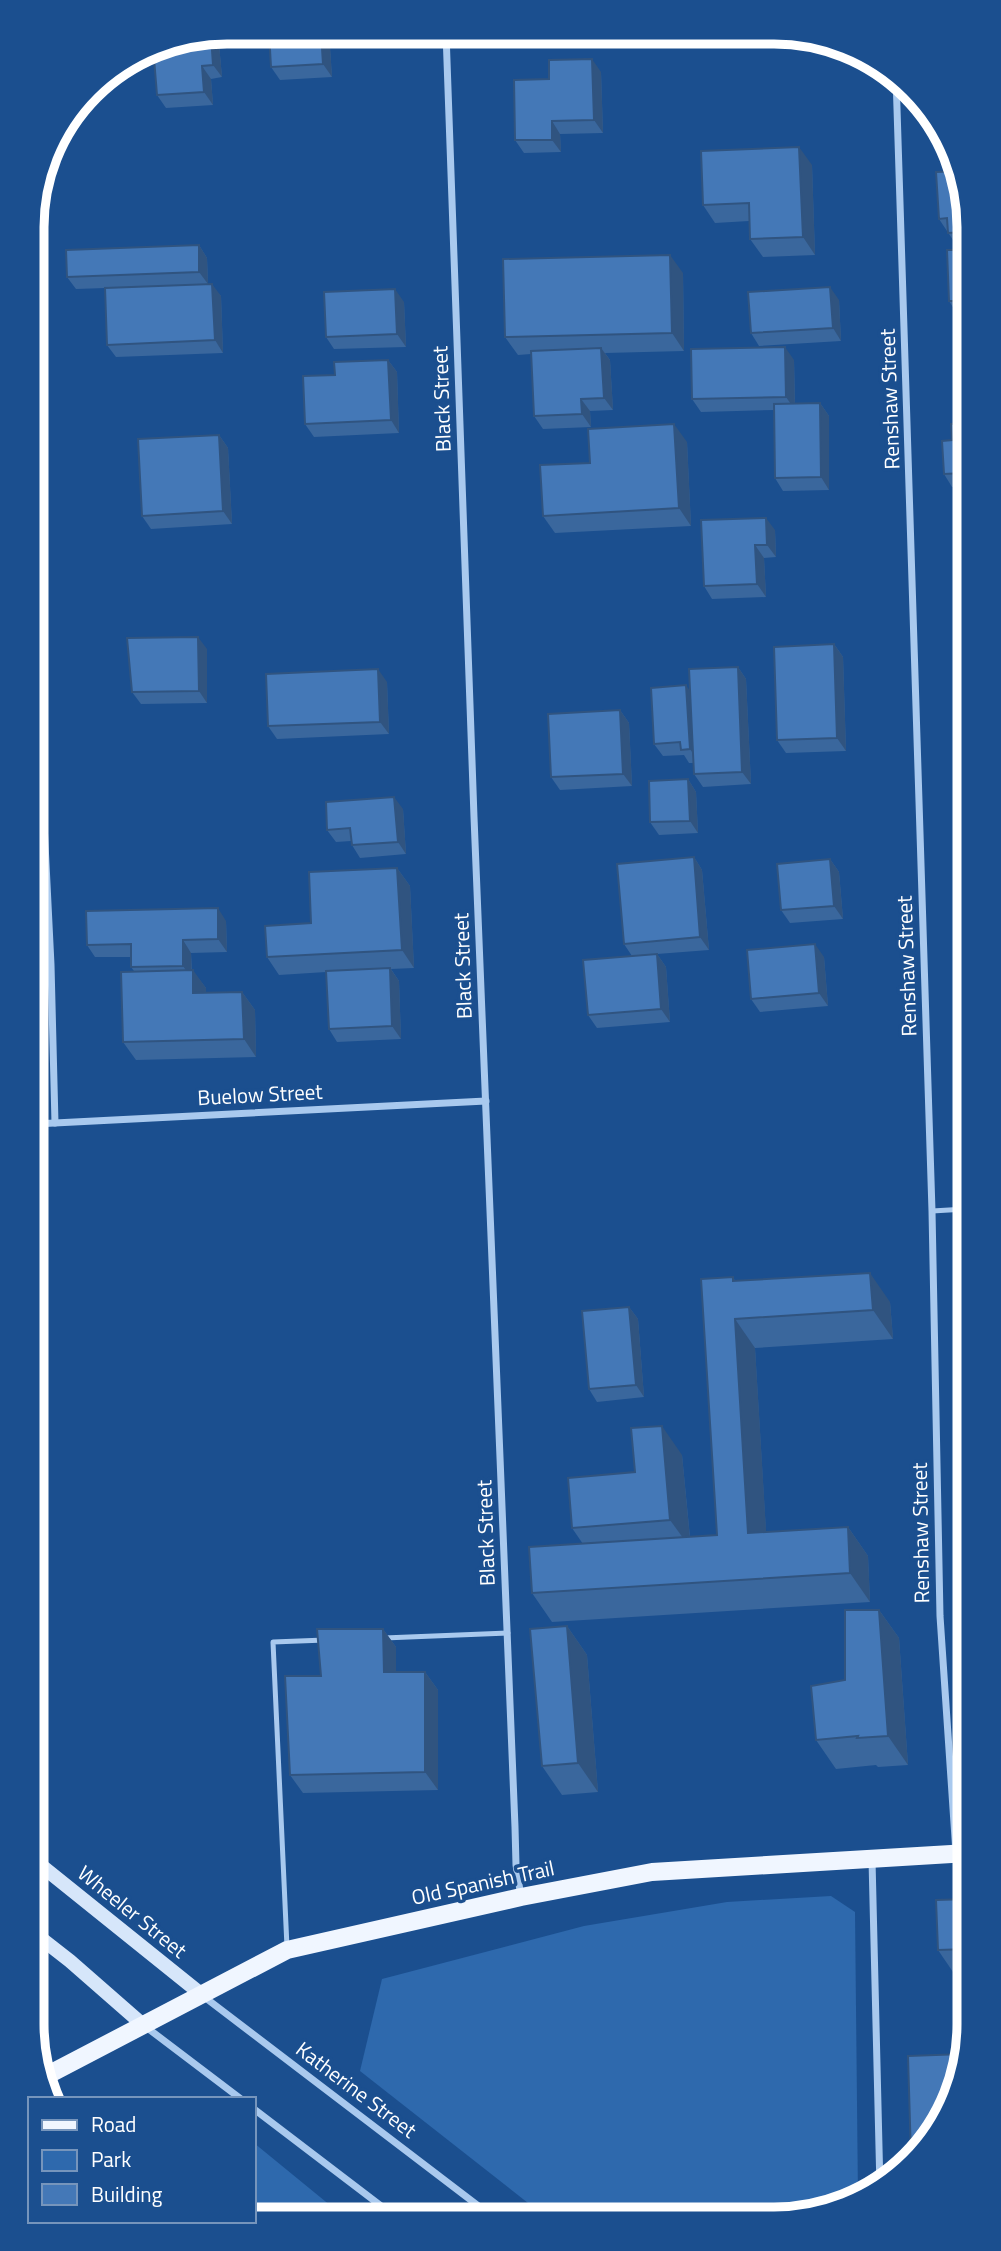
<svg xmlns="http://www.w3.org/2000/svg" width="1001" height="2251" font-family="'Titillium Web',sans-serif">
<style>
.green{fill:#2e69ad}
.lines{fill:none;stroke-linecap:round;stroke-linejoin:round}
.service{stroke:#a9c9ee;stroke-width:5}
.minor{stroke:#a9c9ee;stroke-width:7}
.secondary{stroke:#d6e6fa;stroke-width:14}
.primary{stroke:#f0f6ff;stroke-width:18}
.wall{fill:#3a679d}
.shaded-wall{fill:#305480}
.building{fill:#4478b7;stroke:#305480;stroke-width:2}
.labels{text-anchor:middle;stroke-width:7;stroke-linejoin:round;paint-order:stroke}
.street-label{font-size:21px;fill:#fff;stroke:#1b4f8f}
.rim{fill:none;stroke:#fff;stroke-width:9}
</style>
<rect width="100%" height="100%" fill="#1b4f8f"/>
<g class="green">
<polygon points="831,1896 855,1912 858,2198 825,2213 542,2214 360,2071 382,1979 584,1926 727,1902"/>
<polygon points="254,2143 342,2215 254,2216"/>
</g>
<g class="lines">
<g class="service">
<polyline points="932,1211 966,1209"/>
<polyline points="384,1638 508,1633"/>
<polyline points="287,1947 273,1642 325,1640"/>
</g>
<g class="minor">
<polyline points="446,33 474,817 515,1827 516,1865 521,1897"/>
<polyline points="896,77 932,1211 940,1616 956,1853"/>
<polyline points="33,600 51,965 55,1123"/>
<polyline points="35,1124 486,1101"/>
<polyline points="872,1860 880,2188"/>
<polyline points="203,1996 489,2214"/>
<polyline points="146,2027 241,2099"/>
<polyline points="254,2109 393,2215"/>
</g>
<g class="secondary">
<polyline points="38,1863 201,1994"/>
<polyline points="38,1936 70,1961 142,2024"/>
</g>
<polyline class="primary" points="40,2079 287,1950 521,1897 652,1872 968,1853"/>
</g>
<g class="wall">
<polygon points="329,32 332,77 280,80 271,67"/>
<polygon points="218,33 222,77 211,79 213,105 166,108 157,95 153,46"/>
<polygon points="744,35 770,35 770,37 746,36"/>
<polygon points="601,72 603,133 560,134 561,152 524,153 515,140 549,79"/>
<polygon points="99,79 100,97 84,98 98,80"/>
<polygon points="812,165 815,255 763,257 750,239 749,221 715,223 703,205"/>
<polygon points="963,176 963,245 957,246 939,219"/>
<polygon points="199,245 207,258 208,284 221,296 223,353 116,357 107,345 105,288 76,289 67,277"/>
<polygon points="963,250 963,323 949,301"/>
<polygon points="683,273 684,351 605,353 610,360 613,410 590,411 591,427 543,429 534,416 531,354 518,355 505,337"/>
<polygon points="839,300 841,341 759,346 751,333"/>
<polygon points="404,302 406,347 334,349 326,337"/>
<polygon points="388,360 397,372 399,433 314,437 305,424"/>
<polygon points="794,360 795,403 820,403 829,416 829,490 783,491 775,478 774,410 701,412 692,399"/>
<polygon points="964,423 964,486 952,487 944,474 952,440"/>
<polygon points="219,435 228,448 232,524 151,529 142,516"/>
<polygon points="687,442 691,526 555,533 543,516 590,463"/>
<polygon points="775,530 776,557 764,558 766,597 712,599 704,586"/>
<polygon points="834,644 843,657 846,751 786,753 777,740"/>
<polygon points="207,649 207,703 141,704 132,692"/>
<polygon points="738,667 746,679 751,784 703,787 694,774 693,763 689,763 684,755 663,756 654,744 690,691"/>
<polygon points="387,682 389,734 277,739 268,726"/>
<polygon points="620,710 629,723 632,786 560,790 551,777"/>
<polygon points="688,779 696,792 698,833 659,835 650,822"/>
<polygon points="403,809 406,854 360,858 352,845 351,841 336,842 327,830"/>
<polygon points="694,857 702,870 709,950 657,954 666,967 670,1022 597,1028 588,1015 632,956 624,944"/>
<polygon points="830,859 839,872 843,919 790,923 781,910"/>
<polygon points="397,868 410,886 414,968 391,969 399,981 401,1039 337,1042 329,1029 326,972 279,975 267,957 311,923"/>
<polygon points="226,921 227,952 191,953 192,970 206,988 206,993 242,992 255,1010 256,1057 136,1060 123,1042 134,971 131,967 131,957 95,957 87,945"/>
<polygon points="824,957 828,1006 760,1012 751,999"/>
<polygon points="733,1277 735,1281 890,1302 893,1339 755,1348 766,1532 848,1527 868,1556 870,1602 552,1622 532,1593 583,1544 572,1528 635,1472 682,1455 690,1537 717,1535"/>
<polygon points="629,1307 638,1319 644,1397 597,1402 589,1389"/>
<polygon points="879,1610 899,1638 908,1765 878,1767 876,1765 836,1769 816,1740"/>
<polygon points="567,1626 587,1655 598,1792 562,1795 542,1766"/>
<polygon points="383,1629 396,1647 396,1672 425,1672 438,1690 438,1790 303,1793 290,1775 321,1676"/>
<polygon points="969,1899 969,1972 953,1972 938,1950"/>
</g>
<g class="shaded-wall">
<polygon points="321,32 329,32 332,77 323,64"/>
<polygon points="218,33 222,77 213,65 211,35"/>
<polygon points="592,59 601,72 603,133 594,120"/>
<polygon points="202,66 211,79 213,105 204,92"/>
<polygon points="99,79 100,97 92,87"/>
<polygon points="552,121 560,134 561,152 552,140"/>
<polygon points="799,147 812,165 815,255 803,237"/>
<polygon points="199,245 207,258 208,284 199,272"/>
<polygon points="670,255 683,273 684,351 672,333"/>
<polygon points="212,284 221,296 223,353 215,340"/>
<polygon points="830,287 839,300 841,341 833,328"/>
<polygon points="395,289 404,302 406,347 397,334"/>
<polygon points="785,347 794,360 795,410 786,397"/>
<polygon points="601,348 610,360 613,410 604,398"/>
<polygon points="388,360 397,372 399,433 391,420"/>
<polygon points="581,399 590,411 591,427 582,414"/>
<polygon points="820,403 829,416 829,490 821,477"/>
<polygon points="674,424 687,442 691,526 679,508"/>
<polygon points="219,435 228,448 232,524 223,511"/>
<polygon points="766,518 775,530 776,557 767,545"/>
<polygon points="755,545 764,558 766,597 757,584"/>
<polygon points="198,637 207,649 207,703 199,691"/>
<polygon points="834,644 843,657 846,751 837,738"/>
<polygon points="738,667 746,679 751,784 742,772"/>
<polygon points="378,669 387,682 389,734 380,722"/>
<polygon points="686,685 695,698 699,762 690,749"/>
<polygon points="620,710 629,723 632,786 623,774"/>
<polygon points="688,779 696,792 698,833 690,821"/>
<polygon points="394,797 403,809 406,854 398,842"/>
<polygon points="694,857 702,870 709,950 700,937"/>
<polygon points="830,859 839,872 843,919 834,906"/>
<polygon points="397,868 410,886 414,968 402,950"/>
<polygon points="218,908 226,921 227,952 218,939"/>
<polygon points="183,940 191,953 192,979 183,966"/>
<polygon points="815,944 824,957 828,1006 819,993"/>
<polygon points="657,954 666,967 670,1022 661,1009"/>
<polygon points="390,968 399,981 401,1039 392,1026"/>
<polygon points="193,970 206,988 206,1011 193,993"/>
<polygon points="242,992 255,1010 256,1057 244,1039"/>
<polygon points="870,1273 890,1302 893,1339 873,1310"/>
<polygon points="629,1307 638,1319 644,1397 636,1385"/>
<polygon points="735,1319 755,1348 768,1562 748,1533"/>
<polygon points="662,1426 682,1455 691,1549 670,1520"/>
<polygon points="848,1527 868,1556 870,1602 850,1573"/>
<polygon points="879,1610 899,1638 908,1765 888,1736"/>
<polygon points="567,1626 587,1655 598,1792 578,1763"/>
<polygon points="383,1629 396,1647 396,1690 384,1672"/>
<polygon points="425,1672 438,1690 438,1790 425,1772"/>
</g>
<g class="building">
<polygon points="269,32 321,32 323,64 271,67"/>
<polygon points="211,35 213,65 202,66 204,92 157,95 153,46"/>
<polygon points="592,59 594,120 552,121 552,140 515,140 514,80 549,79 549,60"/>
<polygon points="799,147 803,237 750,239 749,203 703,205 701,151"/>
<polygon points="960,171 963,176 963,232 948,233 947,218 939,219 936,172"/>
<polygon points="199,245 199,272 67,277 66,250"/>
<polygon points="947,250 963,250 963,314 957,314 957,301 949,301"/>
<polygon points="670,255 672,333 505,337 503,259"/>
<polygon points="212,284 215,340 107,345 105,288"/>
<polygon points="830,287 833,328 751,333 748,292"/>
<polygon points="395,289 397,334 326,337 324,292"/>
<polygon points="785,347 786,397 692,399 691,349"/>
<polygon points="601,348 604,398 581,399 582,414 534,416 531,351"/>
<polygon points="388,360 391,420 305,424 303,376 335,375 334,362"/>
<polygon points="820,403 821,477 775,478 774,404"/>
<polygon points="964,423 964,473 944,474 942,441 952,440 951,424"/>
<polygon points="674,424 679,508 543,516 540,465 590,463 588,429"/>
<polygon points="219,435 223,511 142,516 138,439"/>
<polygon points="766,518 767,545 755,545 757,584 704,586 701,520"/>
<polygon points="964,603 964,652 962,604"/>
<polygon points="198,637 199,691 132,692 127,638"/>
<polygon points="834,644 837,738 777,740 774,647"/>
<polygon points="738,667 742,772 694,774 689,669"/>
<polygon points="378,669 380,722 268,726 266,674"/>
<polygon points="686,685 690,749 681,750 680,742 654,744 651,688"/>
<polygon points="620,710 623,774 551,777 548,714"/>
<polygon points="688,779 690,821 650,822 649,781"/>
<polygon points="394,797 398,842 352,845 350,828 327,830 326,802"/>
<polygon points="694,857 700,937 624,944 617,864"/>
<polygon points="830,859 834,906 781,910 777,864"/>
<polygon points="397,868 402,950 267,957 265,926 311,923 309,872"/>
<polygon points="218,908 218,939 183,940 183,966 131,967 131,944 87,945 86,911"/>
<polygon points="815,944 819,993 751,999 747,950"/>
<polygon points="657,954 661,1009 588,1015 583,960"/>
<polygon points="390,968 392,1026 329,1029 326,971"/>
<polygon points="193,970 193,993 242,992 244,1039 123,1042 121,972"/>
<polygon points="870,1273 873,1310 735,1319 748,1533 848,1527 850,1573 532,1593 529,1547 717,1535 701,1279 733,1277 733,1281"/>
<polygon points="629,1307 636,1385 589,1389 582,1311"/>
<polygon points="662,1426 670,1520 572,1528 568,1478 635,1472 631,1428"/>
<polygon points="845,1610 879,1610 888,1736 857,1738 858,1736 816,1740 811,1686 845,1680"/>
<polygon points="567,1626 578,1763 542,1766 530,1629"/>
<polygon points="317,1629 383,1629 384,1672 425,1672 425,1772 290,1775 285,1676 321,1676"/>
<polygon points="969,1899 969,1949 938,1950 936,1900"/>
<polygon points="963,2054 929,2144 915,2156 911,2157 908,2056"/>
</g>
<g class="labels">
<g class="street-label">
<text transform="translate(442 399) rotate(-92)" y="7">Black Street</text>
<text transform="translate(890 399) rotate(-92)" y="7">Renshaw Street</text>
<text transform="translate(463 966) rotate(-92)" y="7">Black Street</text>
<text transform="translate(907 966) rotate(-92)" y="7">Renshaw Street</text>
<text transform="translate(260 1095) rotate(-3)" y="7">Buelow Street</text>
<text transform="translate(486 1533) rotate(-92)" y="7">Black Street</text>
<text transform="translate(921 1533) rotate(-91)" y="7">Renshaw Street</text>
<text transform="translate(483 1883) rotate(-12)" y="7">Old Spanish Trail</text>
<text transform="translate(132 1912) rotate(39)" y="7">Wheeler Street</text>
<text transform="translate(356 2090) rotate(37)" y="7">Katherine Street</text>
</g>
</g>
<path d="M0 0H1001V2251H0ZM227 44H774A183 183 0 0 1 957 227V2024A183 183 0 0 1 774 2207H227A183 183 0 0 1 44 2024V227A183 183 0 0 1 227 44Z" fill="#1b4f8f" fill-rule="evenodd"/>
<path class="rim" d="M227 44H774A183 183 0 0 1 957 227V2024A183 183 0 0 1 774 2207H227A183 183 0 0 1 44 2024V227A183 183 0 0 1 227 44Z"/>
<rect x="28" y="2097" width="228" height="126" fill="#1b4f8f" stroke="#7695bc" stroke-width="2"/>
<rect x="42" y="2120" width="35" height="10" fill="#f0f6ff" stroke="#7695bc" stroke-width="2"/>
<text x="91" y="2132" font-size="21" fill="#ffffff">Road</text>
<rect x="42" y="2150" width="35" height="21" fill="#2e69ad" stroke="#7695bc" stroke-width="2"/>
<text x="91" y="2167" font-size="21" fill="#ffffff">Park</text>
<rect x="42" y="2184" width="35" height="21" fill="#4478b7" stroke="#7695bc" stroke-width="2"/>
<text x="91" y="2202" font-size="21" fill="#ffffff">Building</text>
</svg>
